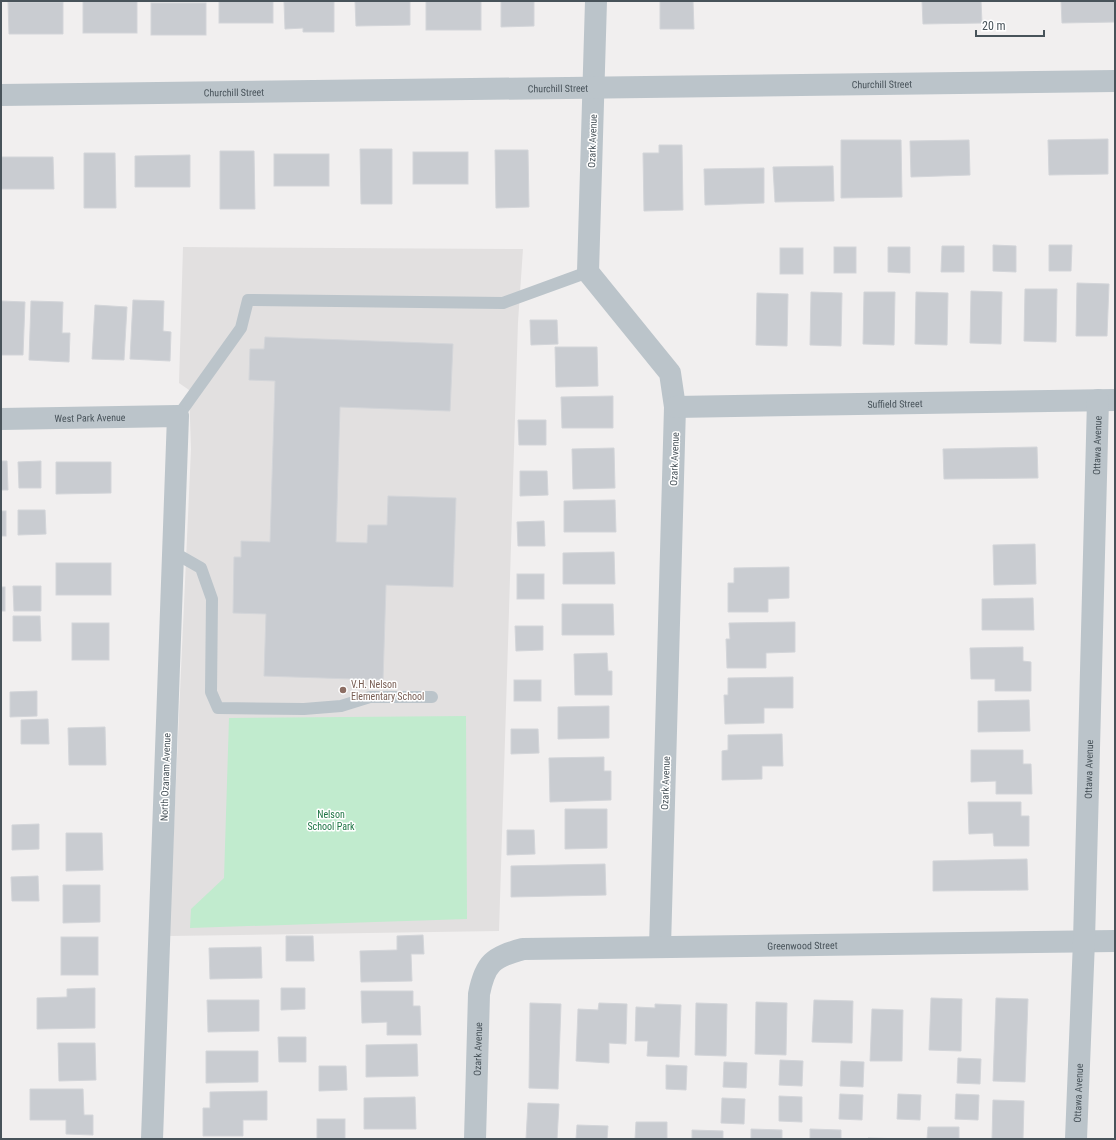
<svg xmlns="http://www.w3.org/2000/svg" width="1116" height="1140" font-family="'Roboto Condensed',sans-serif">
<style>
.education{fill:#e2e0e0}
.green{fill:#c1ebce}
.building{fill:#c9ccd1;stroke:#d3d5d9}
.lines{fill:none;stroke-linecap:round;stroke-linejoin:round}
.lane{stroke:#bbc4ca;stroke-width:12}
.street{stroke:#bbc4ca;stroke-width:22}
.education-dot{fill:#8d6e63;stroke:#fff;stroke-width:1.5}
.labels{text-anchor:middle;stroke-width:3;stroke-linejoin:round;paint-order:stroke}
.street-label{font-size:10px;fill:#48535a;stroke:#fff}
.education-label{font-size:10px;fill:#785e54;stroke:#fff;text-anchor:start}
.park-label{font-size:10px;fill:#1f7545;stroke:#fff}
</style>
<rect width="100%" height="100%" fill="#f1efef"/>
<polygon class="education" points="183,247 523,249 518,322 499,931 169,936 191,449 189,390 179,383"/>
<polygon class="green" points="466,716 467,919 190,928 191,909 224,878 229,718"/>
<g class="building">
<rect x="83" y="1" width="54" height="32"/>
<rect x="219" y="1" width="54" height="22"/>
<polygon points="303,1 334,1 334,32 303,32 303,28 285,29 284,2"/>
<polygon points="355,1 410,1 410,25 356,26"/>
<rect x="426" y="1" width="55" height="29"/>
<polygon points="501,1 534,1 534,26 501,27"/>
<polygon points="660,1 693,1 694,29 660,29"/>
<polygon points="922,1 981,1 982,23 923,24"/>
<polygon points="1061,1 1115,1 1115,22 1062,23"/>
<polygon points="8,2 63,2 63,34 9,34"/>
<rect x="151" y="3" width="55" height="32"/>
<polygon points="1108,139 1108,174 1049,175 1048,140"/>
<polygon points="841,140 901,140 902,197 841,198"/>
<polygon points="969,140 970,175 911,177 910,141"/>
<polygon points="659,145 682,145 683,210 644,211 643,153 659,153"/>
<polygon points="360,149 392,149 392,204 361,204"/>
<polygon points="495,150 528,150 529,207 496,208"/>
<polygon points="220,151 254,151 255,209 220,209"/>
<rect x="413" y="152" width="55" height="32"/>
<polygon points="84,153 115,153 116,208 84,208"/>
<rect x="274" y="154" width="55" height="32"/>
<polygon points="190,155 190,187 135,187 135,156"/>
<polygon points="1,157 53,157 54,189 1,189"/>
<polygon points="833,166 834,201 775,202 773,167"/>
<polygon points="764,168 764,203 705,205 704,169"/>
<polygon points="993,245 1016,246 1016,272 993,271"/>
<polygon points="1049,245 1072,245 1071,271 1049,271"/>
<polygon points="942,246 964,246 964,272 941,272"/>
<rect x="834" y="247" width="22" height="26"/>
<polygon points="888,247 910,247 910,273 888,272"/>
<rect x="780" y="248" width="23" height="26"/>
<polygon points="1077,283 1109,284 1107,336 1076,336"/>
<polygon points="1025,289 1057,289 1056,342 1024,341"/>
<polygon points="971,291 1002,292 1001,344 970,343"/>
<polygon points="811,292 842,293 841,346 810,345"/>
<polygon points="864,292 895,292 894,345 863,344"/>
<polygon points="916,292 948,293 947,345 915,344"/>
<polygon points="757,293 788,294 787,346 756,345"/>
<polygon points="133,300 164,301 163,331 171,332 170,361 130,359"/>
<polygon points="1,301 25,302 23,355 1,355"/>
<polygon points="31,301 63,302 62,333 70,333 69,362 29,360"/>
<polygon points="95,305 127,307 124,360 92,359"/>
<polygon points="530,320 557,320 558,344 531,345"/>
<polygon points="265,337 453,344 450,411 340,407 336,542 367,543 368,525 387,525 388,496 456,498 453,587 386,585 383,680 264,676 266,614 233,613 234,557 241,557 241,541 270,542 275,381 249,380 250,349 264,349"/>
<polygon points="555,347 597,347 598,386 556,387"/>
<polygon points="613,396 613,428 562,428 561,397"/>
<polygon points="518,420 546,420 546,445 519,445"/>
<polygon points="1037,447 1038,478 944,479 943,449"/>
<polygon points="614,448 615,488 573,489 572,449"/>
<polygon points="1,461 7,461 8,490 1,490"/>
<polygon points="41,461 41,488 19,488 18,462"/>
<polygon points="56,462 111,462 111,493 56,494"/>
<polygon points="520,471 547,471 548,495 520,496"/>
<polygon points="615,500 616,532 564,532 564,501"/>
<polygon points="18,510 45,510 46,534 18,535"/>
<rect x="1" y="511" width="5" height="25"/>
<polygon points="544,521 545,546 518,546 517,522"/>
<polygon points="1035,544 1036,584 994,585 993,545"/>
<polygon points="614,552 615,584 563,584 563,553"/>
<rect x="56" y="563" width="55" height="32"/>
<polygon points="789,567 789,598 768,599 768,612 728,612 728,583 734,583 734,568"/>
<rect x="517" y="574" width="27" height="25"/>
<polygon points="13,586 41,586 41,611 14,611"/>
<rect x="1" y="587" width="4" height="24"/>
<polygon points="1033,598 1034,630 982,630 982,599"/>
<polygon points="562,604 613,604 614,635 562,635"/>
<polygon points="13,616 40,616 41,641 13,641"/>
<polygon points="795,622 795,652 766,653 766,668 727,668 726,639 730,639 729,623"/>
<rect x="72" y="623" width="37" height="37"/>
<polygon points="515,626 543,626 543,650 516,651"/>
<polygon points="1023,647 1023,661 1031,662 1031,691 995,691 995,679 971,679 970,648"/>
<polygon points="607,653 608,671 612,671 612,695 575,695 574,654"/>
<polygon points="793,677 793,708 764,708 764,723 725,724 724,695 728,695 728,678"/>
<rect x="514" y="680" width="27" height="21"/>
<polygon points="37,691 37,716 10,717 10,692"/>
<polygon points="1029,700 1030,731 978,732 978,701"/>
<polygon points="609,706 609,738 558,739 558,707"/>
<polygon points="48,719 49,744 21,744 21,720"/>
<polygon points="105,727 106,765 69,765 68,728"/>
<polygon points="511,729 538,729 539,753 511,754"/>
<polygon points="782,734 783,766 762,766 762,779 722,780 722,751 728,750 728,735"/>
<polygon points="971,750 1023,750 1023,764 1031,764 1032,794 996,794 996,781 971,782"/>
<polygon points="604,757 604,771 611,771 611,800 550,802 549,758"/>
<polygon points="968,802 1021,802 1021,816 1029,816 1029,846 994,846 993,833 969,834"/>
<polygon points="565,809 607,809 607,848 565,849"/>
<polygon points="39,824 39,849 12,850 12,825"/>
<polygon points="507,830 534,830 535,854 507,855"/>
<polygon points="66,833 102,833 103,870 66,871"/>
<polygon points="1027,859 1028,890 933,891 933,861"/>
<polygon points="605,864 606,895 511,897 511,866"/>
<polygon points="38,876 39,901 12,901 11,877"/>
<polygon points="63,885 100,885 100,922 63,923"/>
<polygon points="423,935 424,954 411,954 412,981 361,982 360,951 397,950 397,936"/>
<polygon points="286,936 313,936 314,961 286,961"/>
<rect x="61" y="937" width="37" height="38"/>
<polygon points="261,947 262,978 210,979 209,948"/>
<polygon points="95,988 95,1028 37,1029 37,998 67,997 67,989"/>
<polygon points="281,988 305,988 305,1009 281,1010"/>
<polygon points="361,991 413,991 413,1006 420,1006 421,1035 387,1035 387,1022 362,1023"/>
<polygon points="931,998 962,999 961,1051 929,1050"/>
<polygon points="996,998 1028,999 1025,1082 993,1081"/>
<polygon points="207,1000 259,1000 259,1031 208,1032"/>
<polygon points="814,1000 853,1001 852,1043 812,1042"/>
<polygon points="756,1002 787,1003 786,1055 755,1054"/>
<polygon points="530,1003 561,1004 558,1089 529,1088"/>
<polygon points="599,1003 627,1004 626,1044 609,1043 609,1063 576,1061 578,1009 598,1010"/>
<polygon points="696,1003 727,1004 726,1056 695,1055"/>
<polygon points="655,1004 681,1005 679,1057 647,1056 648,1041 635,1041 636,1007 655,1008"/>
<polygon points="872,1009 903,1010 902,1061 870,1061"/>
<polygon points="278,1037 306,1037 306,1062 279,1062"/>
<polygon points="58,1043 95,1043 96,1080 59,1081"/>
<polygon points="417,1044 418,1076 366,1077 366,1045"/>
<polygon points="206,1051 258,1051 258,1082 206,1083"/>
<polygon points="958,1058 981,1059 980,1084 957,1083"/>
<polygon points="780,1060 803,1061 802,1086 779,1085"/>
<polygon points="841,1061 864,1062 863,1087 840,1086"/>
<polygon points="724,1062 747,1063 746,1088 723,1087"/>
<polygon points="666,1065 687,1066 686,1090 666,1089"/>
<polygon points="319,1066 346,1066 347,1090 319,1091"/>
<polygon points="30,1089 83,1089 84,1115 93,1115 93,1135 66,1134 66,1120 30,1120"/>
<polygon points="267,1091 267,1120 243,1120 243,1136 203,1136 203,1108 210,1108 210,1092"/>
<polygon points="840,1094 863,1095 862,1120 839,1119"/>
<polygon points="898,1094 921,1095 920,1120 897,1119"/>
<polygon points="956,1094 979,1095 978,1120 955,1119"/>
<polygon points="779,1096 802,1097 802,1122 779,1121"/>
<polygon points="415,1097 416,1129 364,1129 364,1098"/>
<polygon points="722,1098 745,1099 744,1124 721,1123"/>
<polygon points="993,1100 1024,1101 1023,1139 992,1139"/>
<polygon points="528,1103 559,1104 557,1139 526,1139"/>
<rect x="317" y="1119" width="28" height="20"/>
<polygon points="636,1122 667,1122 667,1139 635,1139"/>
<polygon points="577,1125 608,1126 607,1139 576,1139"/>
<polygon points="928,1127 959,1127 959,1139 927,1139"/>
<polygon points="751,1129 782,1130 782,1139 751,1139"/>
<polygon points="810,1129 841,1130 841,1139 810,1139"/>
<polygon points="692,1130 723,1131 723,1139 692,1139"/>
<polygon points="868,1138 906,1139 868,1139"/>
</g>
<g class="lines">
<g class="lane">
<polyline points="178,416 241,328 248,300 503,303 588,272"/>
<polyline points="173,552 201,568 212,599 211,692 218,708 304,709 341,706 370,697 432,697"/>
</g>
<g class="street">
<polyline points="596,1 588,272 670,373 675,407 660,947"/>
<path id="s1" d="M1 95 1115 81"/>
<path id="s2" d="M675 407 1115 400"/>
<path id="s3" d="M1 419 178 416 152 1139"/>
<path id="s4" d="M475 1139 479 994C485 963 493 957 523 949L1115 941"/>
<path id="s5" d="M1076 1139 1084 941 1098 400"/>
</g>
</g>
<circle class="education-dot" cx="343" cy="690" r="4"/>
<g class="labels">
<g class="street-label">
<text dy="4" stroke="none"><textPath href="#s1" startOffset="881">Churchill Street</textPath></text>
<text dy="4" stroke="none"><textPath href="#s1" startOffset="557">Churchill Street</textPath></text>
<text dy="4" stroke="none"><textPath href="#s1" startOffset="233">Churchill Street</textPath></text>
<text transform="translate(592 141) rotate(-88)" y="4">Ozark Avenue</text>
<text dy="4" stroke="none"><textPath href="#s2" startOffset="220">Suffield Street</textPath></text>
<text dy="4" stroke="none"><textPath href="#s3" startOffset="89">West Park Avenue</textPath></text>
<text dy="4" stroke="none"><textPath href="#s5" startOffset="694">Ottawa Avenue</textPath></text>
<text transform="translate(674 459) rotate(-88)" y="4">Ozark Avenue</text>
<text dy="4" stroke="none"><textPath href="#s5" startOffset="370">Ottawa Avenue</textPath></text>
<text transform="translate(165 777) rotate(-88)" y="4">North Ozanam Avenue</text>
<text transform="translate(665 783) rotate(-88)" y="4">Ozark Avenue</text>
<text dy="4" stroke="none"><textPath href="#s4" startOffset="493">Greenwood Street</textPath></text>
<text dy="4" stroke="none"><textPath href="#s4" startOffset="90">Ozark Avenue</textPath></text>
<text dy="4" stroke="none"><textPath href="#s5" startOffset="46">Ottawa Avenue</textPath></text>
</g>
<g class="education-label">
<text x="351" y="688">V.H. Nelson<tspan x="351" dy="12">Elementary School</tspan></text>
</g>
<g class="park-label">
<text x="331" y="818">Nelson<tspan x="331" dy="12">School Park</tspan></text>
</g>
</g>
<rect width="1116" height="1140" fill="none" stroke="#48535a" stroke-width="4"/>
<path d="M976 30v6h68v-6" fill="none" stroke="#48535a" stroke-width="2"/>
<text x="982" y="30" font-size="12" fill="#48535a" stroke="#ffffff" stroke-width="3" paint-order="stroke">20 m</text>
</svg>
